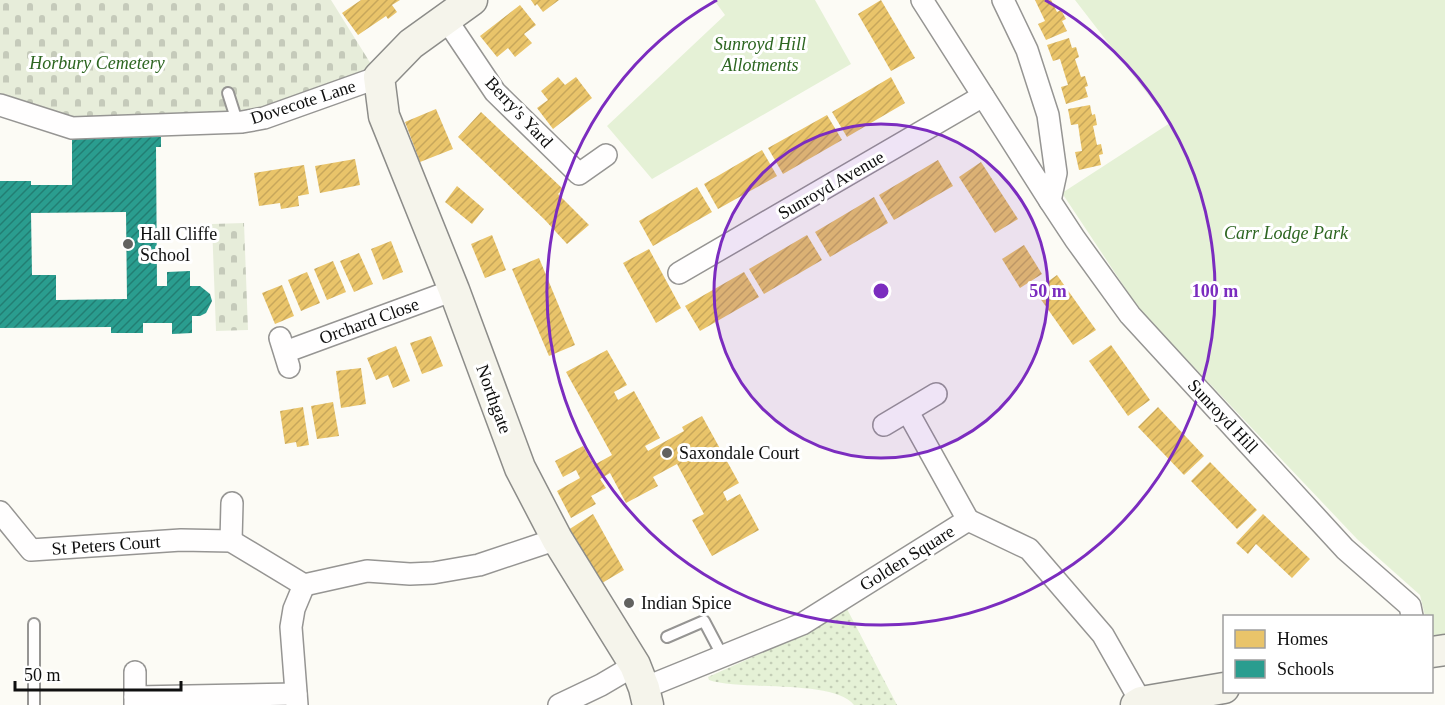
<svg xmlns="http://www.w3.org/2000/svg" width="1445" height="705" font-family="Georgia,serif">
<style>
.grass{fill:url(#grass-dots)}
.cemetery{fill:url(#cemetery-stones)}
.park{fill:#e5f1d6}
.homes{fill:url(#homes-hatch)}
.schools{fill:url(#schools-hatch);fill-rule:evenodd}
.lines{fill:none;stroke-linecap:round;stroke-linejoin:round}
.lane-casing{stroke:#969593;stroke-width:14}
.street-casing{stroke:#969593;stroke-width:24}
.secondary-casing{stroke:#8c8c89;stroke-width:33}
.lane{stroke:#fffefe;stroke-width:10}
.street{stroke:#fffefe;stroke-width:21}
.secondary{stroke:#f5f4eb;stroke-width:30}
.ring{fill:none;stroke:#7b2cbf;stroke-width:3}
.poi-dot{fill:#626260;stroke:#fff;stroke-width:2}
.labels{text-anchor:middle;stroke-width:6;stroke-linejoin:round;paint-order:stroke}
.park-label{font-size:18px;font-style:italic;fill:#2d6621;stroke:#fff}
.street-label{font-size:18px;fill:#0f0f0f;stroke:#fff}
.poi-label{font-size:18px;fill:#0f0f0f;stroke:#fff;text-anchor:start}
.centre{fill:#7b2cbf;stroke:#fff;stroke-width:3}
.ring-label{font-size:18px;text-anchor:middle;font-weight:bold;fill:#7b2cbf;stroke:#fff;stroke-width:6;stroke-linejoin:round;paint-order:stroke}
</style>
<defs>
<pattern id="grass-dots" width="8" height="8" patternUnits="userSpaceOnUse" patternTransform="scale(1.5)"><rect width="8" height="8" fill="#e5f1d6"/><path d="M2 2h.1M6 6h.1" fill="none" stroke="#c3cdb6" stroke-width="1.8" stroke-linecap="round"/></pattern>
<pattern id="cemetery-stones" width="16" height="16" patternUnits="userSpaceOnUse" patternTransform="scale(1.5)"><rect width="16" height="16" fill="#e7edda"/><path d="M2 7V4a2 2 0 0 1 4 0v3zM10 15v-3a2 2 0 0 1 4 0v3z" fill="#c5caba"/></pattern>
<pattern id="homes-hatch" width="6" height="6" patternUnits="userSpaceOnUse" patternTransform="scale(1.5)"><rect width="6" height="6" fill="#e9c46a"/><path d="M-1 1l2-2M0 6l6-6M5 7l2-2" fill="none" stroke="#c7a75b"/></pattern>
<pattern id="schools-hatch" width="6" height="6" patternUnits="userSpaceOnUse" patternTransform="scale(1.5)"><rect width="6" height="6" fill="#2a9d8f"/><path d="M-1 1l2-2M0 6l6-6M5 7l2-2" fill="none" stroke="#227e73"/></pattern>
</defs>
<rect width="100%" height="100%" fill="#fcfbf5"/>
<path class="grass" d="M847 609 897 705H854C834 679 740 691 709 680L708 677 804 634Z"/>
<g class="cemetery">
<polygon points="0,0 331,0 379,77 264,118 72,128 0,105"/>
<polygon points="244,223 248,330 216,331 212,224"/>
</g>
<g class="park">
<polygon points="714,0 815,0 851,64 652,179 607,126 725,15"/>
<polygon points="1075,0 1445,0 1445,644 1432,642 1432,616 1425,616 1420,595 1357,539 1139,309 1062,193 1170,123"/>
</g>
<g class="homes">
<polygon points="361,0 400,0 392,5 397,12 388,19 386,16 358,35 342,13"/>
<polygon points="531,0 559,0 543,12 537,4 535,6"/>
<polygon points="881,0 915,58 891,71 858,14"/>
<polygon points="1035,0 1051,0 1057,12 1061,10 1066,19 1062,21 1067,31 1046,40 1038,24 1045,21"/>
<polygon points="520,5 536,25 524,34 532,43 515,57 508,48 497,57 480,36"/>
<polygon points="1069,38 1072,48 1076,47 1079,57 1075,59 1081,77 1085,76 1088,86 1085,87 1088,97 1066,104 1061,87 1068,85 1060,59 1053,61 1047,45"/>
<polygon points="558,77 565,85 576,77 592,98 553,129 537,108 548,100 541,91"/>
<polygon points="891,77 905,103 847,137 832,112"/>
<polygon points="1090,105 1092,115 1095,114 1097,125 1093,126 1097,145 1101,144 1103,154 1099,155 1101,165 1079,170 1075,152 1082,151 1080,138 1078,124 1071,125 1068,109"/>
<polygon points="436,109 453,149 420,162 405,122"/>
<polygon points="481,112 563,189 558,194 589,225 567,244 545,220 458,137"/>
<polygon points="827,115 842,140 783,174 768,148"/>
<polygon points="762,150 777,176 718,209 704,184"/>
<polygon points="355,159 360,185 320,193 315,166"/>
<polygon points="938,160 953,186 894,220 879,195"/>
<polygon points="981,162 1018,219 995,233 959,177"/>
<polygon points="304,165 309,194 298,196 299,206 281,209 280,203 259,206 254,173"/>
<polygon points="457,186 484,209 472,224 445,202"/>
<polygon points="697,187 712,212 653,246 639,221"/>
<polygon points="874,197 888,223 830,257 815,232"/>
<polygon points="492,235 506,270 485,278 471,244"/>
<polygon points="807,235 822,260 764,294 749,269"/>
<polygon points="391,241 403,272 383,280 371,249"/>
<polygon points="1024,245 1042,274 1020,288 1002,259"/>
<polygon points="649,249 681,308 656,323 623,263"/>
<polygon points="359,253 373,284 354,292 340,261"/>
<polygon points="539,258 575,345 549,356 512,269"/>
<polygon points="333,261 346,292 327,300 314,269"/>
<polygon points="307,272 320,303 301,311 288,280"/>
<polygon points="744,272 759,297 700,331 685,306"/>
<polygon points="1057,275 1096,330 1073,345 1035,291"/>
<polygon points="282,285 294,316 275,324 262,293"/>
<polygon points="431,336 443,366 422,374 410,343"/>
<polygon points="1111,345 1150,400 1128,416 1089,361"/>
<polygon points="396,346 410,381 393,388 388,375 376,380 367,358"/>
<polygon points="607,350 627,385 614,392 618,400 634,391 660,438 645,446 648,451 684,431 682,427 702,416 739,483 723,492 727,501 740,494 759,530 712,556 692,520 704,514 677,464 653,477 658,486 626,503 610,473 600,479 606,488 591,496 596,504 571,518 557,491 580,478 576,470 563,477 555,461 583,446 594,465 612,455 566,372"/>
<polygon points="361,368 366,404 341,408 336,371"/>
<polygon points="333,402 339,436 317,439 311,406"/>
<polygon points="303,407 309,445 297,447 296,442 285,444 280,411"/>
<polygon points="1158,407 1204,456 1184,475 1138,427"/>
<polygon points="1210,462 1257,510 1237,529 1191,481"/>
<polygon points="593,514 624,570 597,586 565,532"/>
<polygon points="1263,514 1310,559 1292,578 1256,544 1248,554 1236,543"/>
</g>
<path class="schools" d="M161 137V147H156L157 286H167V272L190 271V286H200L210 294 212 301 206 313 200 316H192V333L172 334V323H143V333H111V327L0 328V181H31V185H72V138ZM126 212 127 299 56 300V275H32L31 213Z"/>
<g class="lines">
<g class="lane-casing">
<g id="lane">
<polyline points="228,93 235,115 242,122"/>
<polyline points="34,624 34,705"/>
<polyline points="667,637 704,621 723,657"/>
</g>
</g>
<g class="street-casing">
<g id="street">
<polyline points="922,0 1050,201 1075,239 1130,315 1345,549 1410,606 1412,616"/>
<polyline points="1003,0 1027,50 1048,115 1056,173 1050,201"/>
<polyline points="446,19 495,92 579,174 606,155"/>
<polyline points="0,105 72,128 242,122 264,118 379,77"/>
<polyline points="679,273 983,96"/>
<polyline points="280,338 289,367"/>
<polyline points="285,352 454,290"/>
<polyline points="908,412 968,520"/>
<polyline points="884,425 936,394"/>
<polyline points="0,512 31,550 181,540 231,541 304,585"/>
<polyline points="231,541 232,503"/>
<polyline points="304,585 367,571 410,574 433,573 479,565 557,539"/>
<polyline points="135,672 135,705"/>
<polyline points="644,688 802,624 968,520 1029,549 1103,635 1141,702"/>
<polyline points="135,697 296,694"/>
<polyline points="297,705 291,627 294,609 304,585"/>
<polyline points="559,705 601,685 635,665"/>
</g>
</g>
<g class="secondary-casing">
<g id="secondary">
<polyline points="472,0 411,44 379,77 384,116 454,290 520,468 557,539 635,665 644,688 648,705"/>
<polyline points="1432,652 1445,650"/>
<polyline points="1136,705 1141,702 1224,688"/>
</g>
</g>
<use href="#lane" class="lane"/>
<use href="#street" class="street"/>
<use href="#secondary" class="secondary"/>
</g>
<circle cx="881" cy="291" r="167" fill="#7b2cbf" fill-opacity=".12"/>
<g class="ring">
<circle cx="881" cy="291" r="167"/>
<path d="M1045 0A334 334 0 1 1 717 0"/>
</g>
<g class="poi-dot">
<circle cx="128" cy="244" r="6"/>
<circle cx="667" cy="453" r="6"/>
<circle cx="629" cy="603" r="6"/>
</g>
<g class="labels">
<g class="park-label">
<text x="760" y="50">Sunroyd Hill<tspan x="760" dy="21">Allotments</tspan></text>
<text x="97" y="69">Horbury Cemetery</text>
<text x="1286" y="239">Carr Lodge Park</text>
</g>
<g class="street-label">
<text transform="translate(303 102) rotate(-18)" y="6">Dovecote Lane</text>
<text transform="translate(519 112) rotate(47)" y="6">Berry's Yard</text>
<text transform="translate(831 185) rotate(-30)" y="6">Sunroyd Avenue</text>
<text transform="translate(369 321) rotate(-20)" y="6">Orchard Close</text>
<text transform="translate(494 399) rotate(70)" y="6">Northgate</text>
<text transform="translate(1223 416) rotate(47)" y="6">Sunroyd Hill</text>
<text transform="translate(106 545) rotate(-4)" y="6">St Peters Court</text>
<text transform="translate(907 558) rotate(-32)" y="6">Golden Square</text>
</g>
<g class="poi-label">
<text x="140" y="240">Hall Cliffe<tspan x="140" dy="21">School</tspan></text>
<text x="679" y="459">Saxondale Court</text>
<text x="641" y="609">Indian Spice</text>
</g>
</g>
<circle cx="881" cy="291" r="9" class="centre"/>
<g class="ring-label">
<text x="1048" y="297">50 m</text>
<text x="1215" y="297">100 m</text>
</g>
<rect x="1223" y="615" width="210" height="78" fill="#ffffff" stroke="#9f9f9f" stroke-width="1.5"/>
<rect x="1235" y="630" width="30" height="18" fill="#e9c46a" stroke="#9f9f9f" stroke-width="1.5"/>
<text x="1277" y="645" font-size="18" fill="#0f0f0f">Homes</text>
<rect x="1235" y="660" width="30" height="18" fill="#2a9d8f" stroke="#9f9f9f" stroke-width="1.5"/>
<text x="1277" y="675" font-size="18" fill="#0f0f0f">Schools</text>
<path d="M15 681v9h166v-9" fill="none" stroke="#0f0f0f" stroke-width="3"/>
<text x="24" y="681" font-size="18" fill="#0f0f0f" stroke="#ffffff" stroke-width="4.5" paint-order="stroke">50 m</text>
</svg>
